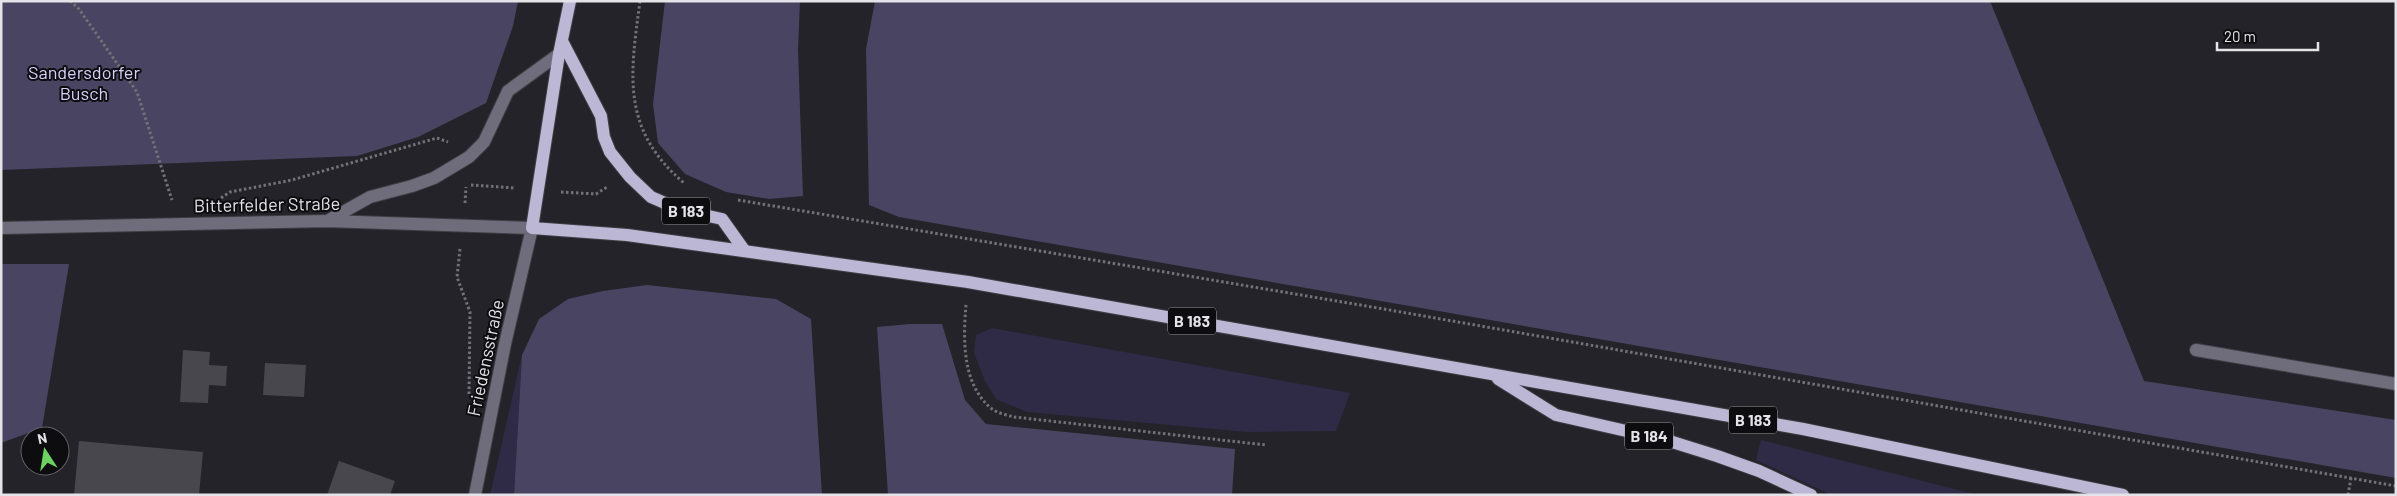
<svg xmlns="http://www.w3.org/2000/svg" width="2397" height="496" font-family="Barlow,sans-serif">
<style>
.green{fill:#2f2a45}
.forest{fill:#494461}
.building{fill:#48474e}
.lines{fill:none;stroke-linecap:round;stroke-linejoin:round}
.minor-casing{stroke:#3f3e44;stroke-width:14}
.major-casing{stroke:#3f3e44;stroke-width:14}
.path{stroke:#727177;stroke-width:3;stroke-dasharray:2.5 2.5;stroke-linecap:butt}
.minor{stroke:#6f6d7b;stroke-width:12}
.major{stroke:#bbb7d5;stroke-width:12}
.labels{text-anchor:middle;stroke-width:4;stroke-linejoin:round;paint-order:stroke}
.shield{fill:#0d0c0f;stroke:#a4a2a7;stroke-width:1}
.shield-label{font-size:16px;font-weight:bold;fill:#e4e3e8}
.park-label{font-size:18px;fill:#d7d0fe;stroke:#0d0c0f}
.street-label{font-size:18px;fill:#e4e3e8;stroke:#0d0c0f}
</style>
<rect width="100%" height="100%" fill="#242329"/>
<g class="green">
<polygon points="992,328 1350,393 1336,431 1247,432 1027,412 996,399 985,381 974,353 976,335"/>
<polygon points="522,355 514,495 490,495"/>
<polygon points="1761,440 1978,495 1832,495 1756,460"/>
</g>
<g class="forest">
<polygon points="1,1 518,1 513,26 486,103 418,137 357,156 1,170"/>
<polygon points="665,1 800,1 798,50 803,196 769,199 726,192 685,174 658,143 653,104"/>
<polygon points="875,1 1990,1 2144,381 2396,420 2396,478 899,217 869,205 866,49"/>
<polygon points="1,264 69,264 42,428 1,443"/>
<polygon points="647,285 776,299 811,319 822,495 514,495 522,355 539,319 568,299 603,291"/>
<polygon points="909,324 942,324 965,400 986,424 1235,449 1232,495 888,495 877,327"/>
</g>
<g class="building">
<polygon points="183,350 210,352 209,365 227,366 226,386 209,385 208,403 180,402"/>
<polygon points="265,363 306,365 304,397 263,395"/>
<polygon points="79,441 203,452 199,495 74,495"/>
<polygon points="339,461 395,481 390,495 327,495"/>
</g>
<g class="lines">
<g class="minor-casing">
<g id="minor">
<polyline points="329,220 370,197 412,186 434,178 469,157 484,142 508,91 559,54"/>
<polyline points="1,228 327,221 532,228 505,344 475,495"/>
<polyline points="2196,350 2396,384"/>
</g>
</g>
<g class="major-casing">
<g id="major">
<polyline points="570,1 559,54 532,228 627,235 968,282 1803,429 2123,495"/>
<polyline points="562,41 601,116 604,137 610,152 630,177 651,197 681,210 722,219 744,250"/>
<polyline points="1498,379 1556,415 1666,440 1717,456 1759,471 1811,495"/>
</g>
</g>
<g class="path">
<polyline points="70,1 79,9 137,92 172,200"/>
<path d="M640 1C630 76 621 129 684 183"/>
<polyline points="471,185 515,188"/>
<polyline points="561,192 596,194 607,187"/>
<polyline points="221,198 230,192 292,180 437,138 448,142"/>
<polyline points="738,200 1378,308 2396,486"/>
<polyline points="465,203 466,187"/>
<polyline points="460,249 457,277 470,312 469,395"/>
<path d="M966 305C963 340 962 385 992 409 997 413 1007 415 1014 417L1266 445"/>
<polyline points="2348,495 2351,478"/>
</g>
<use href="#minor" class="minor"/>
<use href="#major" class="major"/>
</g>
<g class="labels">
<g class="shield">
<rect x="662" y="197.5" width="48" height="27" rx="4"/>
<rect x="1168" y="307.5" width="48" height="27" rx="4"/>
<rect x="1729" y="406.5" width="48" height="27" rx="4"/>
<rect x="1625" y="422.5" width="48" height="27" rx="4"/>
</g>
<g class="shield-label">
<text x="686" y="217">B 183</text>
<text x="1192" y="327">B 183</text>
<text x="1753" y="426">B 183</text>
<text x="1649" y="442">B 184</text>
</g>
<g class="park-label">
<text x="84" y="79">Sandersdorfer<tspan x="84" dy="21">Busch</tspan></text>
</g>
<g class="street-label">
<text transform="translate(267 205) rotate(-1)" y="6">Bitterfelder Straße</text>
<text transform="translate(486 358) rotate(-78)" y="6">Friedensstraße</text>
</g>
</g>
<rect width="2397" height="496" fill="none" stroke="#e4e3e8" stroke-width="5"/>
<g transform="translate(45 451) rotate(348)"><circle r="24" fill="#0d0c0f" stroke="#636266"/>
<path d="M0-4L9 19L0 12L-9 19Z" fill="#6cd362"/>
<text y="-8" font-size="14" font-weight="bold" text-anchor="middle" fill="#e4e3e8">N</text>
</g>
<path d="M2217 42v8h101v-8" fill="none" stroke="#e4e3e8" stroke-width="2.5"/>
<text x="2224" y="42" font-size="15" fill="#e4e3e8" stroke="#0d0c0f" stroke-width="4" paint-order="stroke">20 m</text>
</svg>
